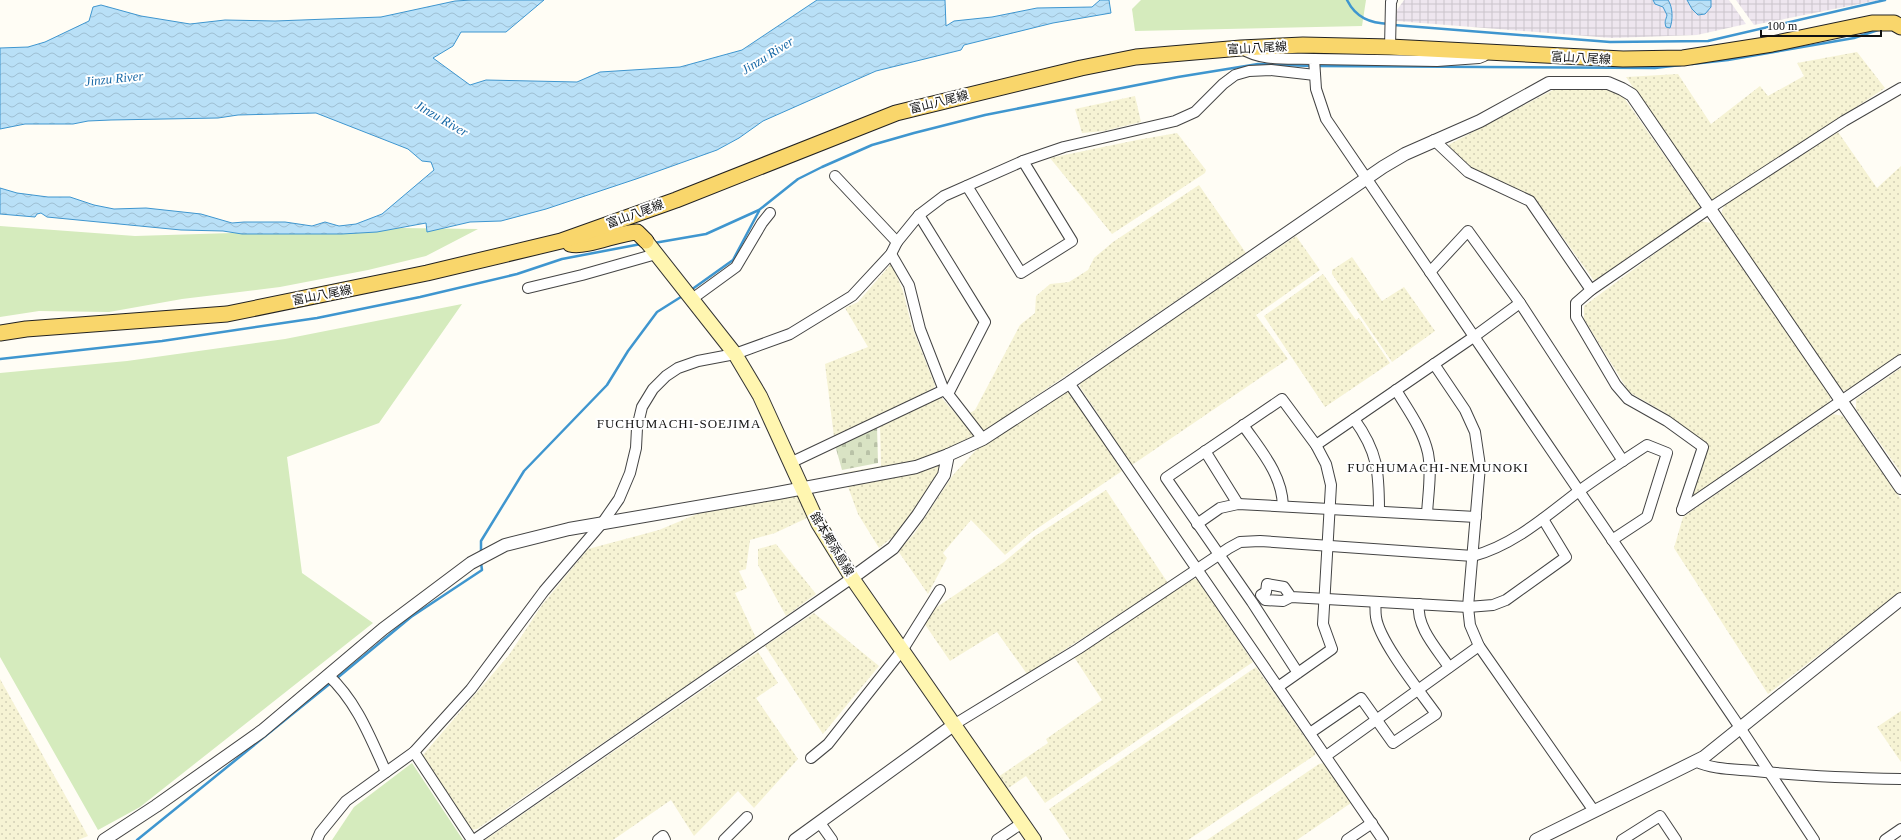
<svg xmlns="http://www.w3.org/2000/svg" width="1901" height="840" font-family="'Times New Roman','Noto Sans JP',serif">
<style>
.industrial{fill:url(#industrial-grid)}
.farmland{fill:url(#farmland-dots)}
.grass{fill:#d5ebbd}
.cemetery{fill:url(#cemetery-stones)}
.water{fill:url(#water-waves);stroke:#3f96cf}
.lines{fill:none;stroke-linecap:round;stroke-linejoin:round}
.stream{stroke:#3f96cf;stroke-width:2.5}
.minor-casing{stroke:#444;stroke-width:12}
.tertiary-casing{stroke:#444;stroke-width:14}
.secondary-casing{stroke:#333;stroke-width:16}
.primary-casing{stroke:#222;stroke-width:17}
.minor{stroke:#fff;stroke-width:10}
.tertiary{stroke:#fff;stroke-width:12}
.secondary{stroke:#fff6b0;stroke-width:14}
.primary{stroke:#f9d66b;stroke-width:15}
.labels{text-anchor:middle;stroke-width:4;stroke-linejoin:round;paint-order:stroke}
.street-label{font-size:12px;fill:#111;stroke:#fff}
.water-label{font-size:13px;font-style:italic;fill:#1768a6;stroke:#fff}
.neighbourhood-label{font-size:13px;letter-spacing:1px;fill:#111;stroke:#fff}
</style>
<defs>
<pattern id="industrial-grid" width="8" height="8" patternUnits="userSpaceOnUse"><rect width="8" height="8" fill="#eee6ef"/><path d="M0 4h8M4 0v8" fill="none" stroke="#cbc4cc"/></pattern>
<pattern id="farmland-dots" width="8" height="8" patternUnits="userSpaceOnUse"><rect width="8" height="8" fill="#f6f3d4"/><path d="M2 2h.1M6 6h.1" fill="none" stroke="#d2cfb5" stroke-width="1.8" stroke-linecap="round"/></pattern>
<pattern id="cemetery-stones" width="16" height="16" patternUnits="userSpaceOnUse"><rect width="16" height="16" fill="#d9e3c4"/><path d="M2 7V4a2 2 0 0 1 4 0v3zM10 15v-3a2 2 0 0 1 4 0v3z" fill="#b9c2a7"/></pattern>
<pattern id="water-waves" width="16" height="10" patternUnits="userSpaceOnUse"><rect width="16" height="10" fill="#b9e0f7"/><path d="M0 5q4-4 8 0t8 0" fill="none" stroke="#9ebfd3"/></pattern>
</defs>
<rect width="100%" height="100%" fill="#fffdf5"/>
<g class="industrial">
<polygon points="1404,0 1729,0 1746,24 1697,35 1611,38 1396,21 1397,10"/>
<polygon points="1736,0 1879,0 1754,25"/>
</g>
<g class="farmland">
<polygon points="1857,52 1885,88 1712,202 1626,77 1678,74 1711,124 1760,86 1768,96 1804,76 1797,63"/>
<polygon points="1608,89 1622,95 1702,209 1595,282 1534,197 1470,168 1448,145 1553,90"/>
<polygon points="1135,96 1141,122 1104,131 1082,133 1075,109"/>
<polygon points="1838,132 1877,188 1901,166 1901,356 1849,391 1841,390 1721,215 1724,205"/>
<polygon points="1177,133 1206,170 1205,173 1112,234 1050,158 1137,140"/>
<polygon points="1199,185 1246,253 986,430 983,431 968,414 975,410 1020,325 1035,313 1036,296 1050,284 1069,282 1088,270 1094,258 1113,242"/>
<polygon points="1699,221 1712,223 1831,395 1829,405 1690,499 1706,444 1664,412 1629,392 1584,319 1584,306"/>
<polygon points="1296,236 1320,270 1256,315 1288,359 1132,465 1080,387 1080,383"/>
<polygon points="1352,257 1382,301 1404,287 1435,331 1392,362 1332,274 1332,270"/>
<polygon points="891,264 893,267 903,291 912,327 935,385 934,388 834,437 825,364 868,347 845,308 858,302"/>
<polygon points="1323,274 1356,320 1359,318 1390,363 1325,407 1264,316"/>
<polygon points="1901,368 1901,473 1856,409 1856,399"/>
<polygon points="1070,391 1122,471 1032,532 1005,555 971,520 943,553 947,558 928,594 898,551 914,534 953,475 976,450 1064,392"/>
<polygon points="941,397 974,435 941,468 910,517 895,535 879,548 858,514 843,473 881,466 880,427"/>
<polygon points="1833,414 1843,416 1901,499 1901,592 1768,694 1674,548 1683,517"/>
<polygon points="1106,490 1168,583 1027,674 997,632 950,661 924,623 931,611 1004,562 1035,536"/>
<polygon points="798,491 809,517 775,533 750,540 746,569 739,571 747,588 735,593 756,638 477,829 471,830 422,756 509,655 542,605 588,549 659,530 747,493"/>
<polygon points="776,544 816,594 786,616 758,565 758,549"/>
<polygon points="1192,579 1197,579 1253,662 1045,803 1026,776 1007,789 998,777 1048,743 1046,739 1102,700 1074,657"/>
<polygon points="814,613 879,666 823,734 765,646"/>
<polygon points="758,652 778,683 756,698 798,759 754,808 738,791 694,836 671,800 613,840 485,840"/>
<polygon points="1256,667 1315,752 1315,755 1188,840 1070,840 1049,809"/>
<polygon points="0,679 88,836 78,840 0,840"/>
<polygon points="1901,711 1901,762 1877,727"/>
<polygon points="1324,763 1351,803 1297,840 1207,840 1319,764"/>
</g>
<g class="grass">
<polygon points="1141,0 1366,0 1362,26 1135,31 1132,9"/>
<polygon points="0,226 135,236 401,228 478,229 426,256 368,270 280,287 182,299 109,312 39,311 0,317"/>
<polygon points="462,304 379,423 287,457 302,573 373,623 140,807 98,830 0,657 0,373 127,361 285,339"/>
<polygon points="412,763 463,840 332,840 354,807"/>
</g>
<polygon class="cemetery" points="877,426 878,463 842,470 835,445"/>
<g class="water">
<polygon points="472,0 544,0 506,32 461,32 453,46 433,58 470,85 486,80 577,82 600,72 680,67 742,50 817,0 945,0 946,26 954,21 992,17 1037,8 1092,7 1100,0 1109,0 1111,13 1053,23 964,45 961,50 876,71 763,121 739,138 717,150 636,179 546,209 501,221 470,222 427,232 426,223 377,232 342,234 242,234 223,231 181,230 47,217 41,213 37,214 35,217 0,214 0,188 17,193 48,197 70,197 94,205 114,209 146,208 201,214 232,223 244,222 285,222 312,226 325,222 339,226 356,224 382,214 434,170 431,162 422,161 408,149 316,113 238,115 218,118 111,120 88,121 73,124 25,124 0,129 0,48 28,47 45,42 89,21 93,7 101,5 141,16 190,24 225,20 275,21 381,17 455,1"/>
<path d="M1653 0H1668C1673 7 1673 20 1670 28L1666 27C1664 21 1666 20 1667 15L1663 7 1655 4Z"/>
<polygon points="1687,0 1711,0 1711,7 1705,14 1698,15 1692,9"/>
</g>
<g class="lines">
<g class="stream">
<path d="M1347 0C1356 18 1370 23 1389 24"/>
<polyline points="1394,25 1610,42 1708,41 1885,0"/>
<polyline points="1692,64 1728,60 1854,38 1878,30"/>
<polyline points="1317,66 1655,68 1681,65"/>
<polyline points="654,243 706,234 759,210 798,179 822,167 872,145 914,133 985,115 1178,77 1258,64 1312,66"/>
<polyline points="691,290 733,260 759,211"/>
<polyline points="0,359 162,341 317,318 420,297 517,274 562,259 641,244"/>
<polyline points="481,554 481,541 524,471 607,385 628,351 657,312 684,295"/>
<polyline points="336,679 411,617 482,570 481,563"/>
<polyline points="137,840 332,682"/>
</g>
<g class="minor-casing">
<g id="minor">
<polyline points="1390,47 1391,2 1392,0"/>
<path d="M1241 48C1261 62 1290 58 1314 59L1316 89 1326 119 1741 729 1814 840"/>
<polyline points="1314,59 1437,61 1479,58 1484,56"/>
<polyline points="1434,140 1468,172 1530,201 1591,290"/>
<polyline points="835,176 897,242"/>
<polyline points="967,186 1021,273 1072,241 1023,161"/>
<polyline points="891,254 909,285 920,329 943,388 948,394 985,322 919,215"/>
<polyline points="1430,272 1468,231 1520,303 1623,461"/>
<polyline points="528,288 582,275 656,254"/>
<polyline points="692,299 736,267 762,223 770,213"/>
<polyline points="1434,364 1465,410 1475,432 1480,466 1468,607 1470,625 1479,646 1594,811"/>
<polyline points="1069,383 1383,840"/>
<path d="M1396 390C1408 410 1423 430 1428 453 1432 473 1428 494 1427 514"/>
<polyline points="948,394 983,439"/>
<path d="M1354 419C1378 452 1379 472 1379 511"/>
<path d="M1243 425C1261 451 1282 474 1283 506"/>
<polyline points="1316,445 1475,336 1520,303"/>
<polyline points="1205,451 1238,504"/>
<polyline points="790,463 944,390"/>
<polyline points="1682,510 1703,447 1667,421 1628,399 1616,385 1576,317 1576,303 1591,290 1710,208 1844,121 1901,88"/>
<polyline points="1682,510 1901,360"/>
<polyline points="1197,524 1220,508 1238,504 1476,517"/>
<polyline points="1291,597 1284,587 1267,584 1266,592 1261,595 1265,600 1283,601 1291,597 1468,607 1493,605 1506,600 1566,557 1543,519"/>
<path d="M1419 604C1416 627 1437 649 1449 667"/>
<path d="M328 675C357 702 370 737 386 772"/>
<polyline points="1278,687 1332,649 1323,624 1331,485 1326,464 1316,445 1282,399 1166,478 1252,602 1298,673"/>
<path d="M955 724 1078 649 1229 548 1240 542 1260 541 1473 556C1514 545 1546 516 1579 491 1601 475 1624 460 1647 445L1667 453 1647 517 1612 540"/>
<path d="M1310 733 1361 698 1393 743 1436 714C1421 693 1379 641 1376 617 1375 612 1376 607 1375 602"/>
<polyline points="414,752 472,840"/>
<polyline points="1326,756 1479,646"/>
<polyline points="811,758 828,744 903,649 940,590"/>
<path d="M1695 761C1713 770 1735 769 1755 771 1803 776 1852 778 1901 779"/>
<polyline points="820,823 832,840"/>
<polyline points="317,840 320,833 346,801 414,752 471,689 544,591 603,522 619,499 630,473 636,448 637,428 642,407 653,389 666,376 678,368 698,361 735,354 790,334 852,296 891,254 897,242 919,215 944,196 1023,161 1064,147 1175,121 1195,112 1223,84 1235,75 1249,71 1271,70 1315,75"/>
<polyline points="474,840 852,578"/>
<polyline points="658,840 663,836 665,840"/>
<polyline points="724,840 747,817"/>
<polyline points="997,840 1022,823"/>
<polyline points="1347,840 1372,823"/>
<polyline points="1622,840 1660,816 1676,840"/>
<polyline points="1885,840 1901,829"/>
</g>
</g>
<g class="tertiary-casing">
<g id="tertiary">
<polyline points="852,578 893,548 918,515 944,475 948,455 983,439 1069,383 1383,167 1405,154 1480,121 1549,83 1608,83 1622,89 1632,95 1901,488"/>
<polyline points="104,840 156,806 262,731 383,629 471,563 505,545 569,529 778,493 916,467 948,455"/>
<polyline points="795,840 955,724"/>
<polyline points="1536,840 1704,757 1901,599"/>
</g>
</g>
<g class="secondary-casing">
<polyline id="secondary" points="646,241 735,354 760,396 818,523 852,578 1034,840"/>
</g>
<g class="primary-casing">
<g id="primary">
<path d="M570 244C586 248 618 233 637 232L646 241"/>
<polyline points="0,333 26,329 227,314 427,273 561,241 676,200 896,113 1081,68 1136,57 1241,48 1303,45 1390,47 1623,59 1683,58 1772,44 1872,23 1894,23 1901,27"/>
</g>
</g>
<use href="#minor" class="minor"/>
<use href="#tertiary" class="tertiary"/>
<use href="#secondary" class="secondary"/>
<use href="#primary" class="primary"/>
</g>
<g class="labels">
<g class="street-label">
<text transform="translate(1257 48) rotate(-3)" y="4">富山八尾線</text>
<text transform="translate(1581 58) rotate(3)" y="4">富山八尾線</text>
<text transform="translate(939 102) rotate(-14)" y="4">富山八尾線</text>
<text transform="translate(635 214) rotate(-20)" y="4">富山八尾線</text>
<text transform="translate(322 295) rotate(-11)" y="4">富山八尾線</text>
<text transform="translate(832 544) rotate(59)" y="4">舘本郷添島線</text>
</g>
<g class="water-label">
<text transform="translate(767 55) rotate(-32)" y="5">Jinzu River</text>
<text transform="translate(114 78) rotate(-6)" y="5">Jinzu River</text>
<text transform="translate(442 118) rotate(30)" y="5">Jinzu River</text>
</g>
<g class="neighbourhood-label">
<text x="679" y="428">FUCHUMACHI-SOEJIMA</text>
<text x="1438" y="472">FUCHUMACHI-NEMUNOKI</text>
</g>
</g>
<path d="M1761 30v6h120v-6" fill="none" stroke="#111111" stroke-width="2"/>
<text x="1767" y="30" font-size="12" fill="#111111" stroke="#ffffff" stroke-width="3" paint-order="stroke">100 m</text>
</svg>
